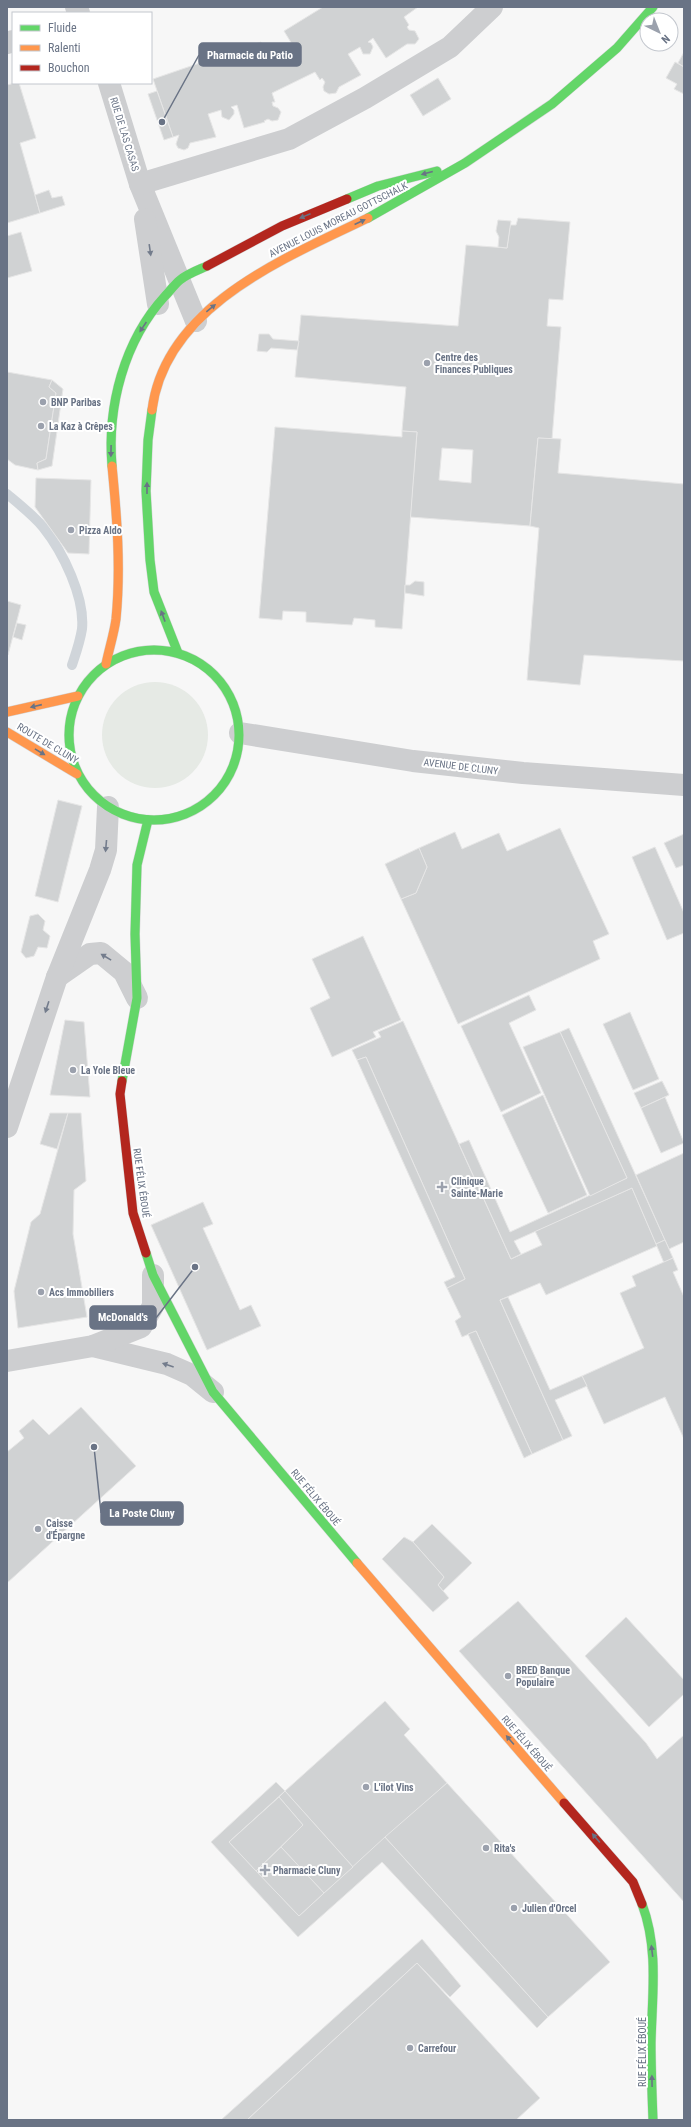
<svg xmlns="http://www.w3.org/2000/svg" width="691" height="2127" font-family="'Roboto Condensed',sans-serif">
<style>
.green{fill:#e6eae5}
.lines{fill:none;stroke-linecap:round;stroke-linejoin:round}
.stream{stroke:#d0d5da;stroke-width:10}
.building{fill:#d0d2d3;stroke:#e6e6e6;fill-rule:evenodd}
.fast-casing{stroke:#d3d4d5;stroke-width:10}
.slow-casing{stroke:#d3d4d5;stroke-width:10}
.jam-casing{stroke:#d3d4d5;stroke-width:10}
.street{stroke:#cdced0;stroke-width:22}
.fast{stroke:#63d668;stroke-width:9}
.slow{stroke:#ff974d;stroke-width:9}
.jam{stroke:#b3261e;stroke-width:9}
.oneway{fill:#697385}
.oneway2{fill:#737c8c}
.poi-dot{fill:#9ba1ad;stroke:#fff;stroke-width:1.5}
.labels{text-anchor:middle;stroke-width:4;stroke-linejoin:round;paint-order:stroke}
.street-label{font-size:10px;fill:#697385;stroke:#fff}
.poi-label{font-size:10px;font-weight:bold;fill:#697385;stroke:#fff;text-anchor:start}
.leader{fill:none;stroke:#697385;stroke-width:1.5}
.callout-dot{fill:#697385;stroke:#fff;stroke-width:1.5}
.callout{fill:#697385;stroke:#697385;stroke-width:1.5}
.callout-label{font-size:11px;text-anchor:middle;font-weight:bold;fill:#fff}
</style>
<rect width="100%" height="100%" fill="#f7f7f7"/>
<circle class="green" cx="155" cy="735" r="53"/>
<g class="lines">
<path class="stream" d="M7 494C19 504 33 515 43 527 63 552 85 597 82 629 80 642 76 653 72 665"/>
</g>
<g class="building">
<polygon points="323,7 418,7 404,17 409,25 407,27 409,30 415,31 419,39 415,44 407,44 386,58 373,38 368,42 371,43 373,47 370,54 363,54 360,47 348,54 361,75 339,87 336,93 329,94 324,91 323,87 325,82 322,78 320,80 315,72 272,93 275,102 272,102 273,106 278,108 281,112 278,120 272,121 268,119 264,121 265,122 244,128 237,105 231,107 234,110 234,114 229,120 222,117 221,110 208,114 216,137 190,143 188,148 184,150 178,148 176,144 179,135 173,137 153,79 261,42 268,62 273,61 295,49 284,31"/>
<polygon points="684,52 684,67 678,63"/>
<polygon points="675,62 684,67 684,94 674,89 677,84 666,78"/>
<polygon points="438,78 451,99 423,116 410,95"/>
<polygon points="15,83 19,83 36,138 20,143 40,213 7,223 7,85"/>
<polygon points="157,91 173,137 164,140 148,94"/>
<polygon points="49,190 52,198 62,196 65,205 40,213 35,195"/>
<path d="M518 218 570 222 563 300 549 299 547 326 561 327 552 439 538 438 530 526 410 517 417 432 402 431 406 387 295 377 301 315 458 326 466 245 507 248 510 225H516ZM442 448 473 450 471 483 439 480Z"/>
<polygon points="498,220 511,221 507,248 498,247 499,237 496,231"/>
<polygon points="21,232 32,271 7,278 7,236"/>
<polygon points="259,334 269,334 273,339 299,341 297,350 271,348 267,352 257,351"/>
<polygon points="7,372 52,380 49,387 56,393 46,459 37,463 38,470 15,465 7,459"/>
<polygon points="52,380 63,389 52,466 38,470 37,463 46,459 56,393 49,387"/>
<polygon points="275,427 402,437 402,431 417,432 402,629 375,627 375,620 354,618 352,625 306,622 306,612 283,611 282,620 259,618"/>
<polygon points="538,438 561,439 558,473 684,484 684,661 584,655 580,685 527,680 539,528 530,526"/>
<polygon points="36,478 91,480 89,554 68,553 35,507"/>
<polygon points="415,581 424,582 424,596 405,593 405,585 410,585"/>
<polygon points="7,601 21,605 8,655 7,655"/>
<polygon points="17,623 26,625 22,640 13,637"/>
<polygon points="58,800 82,806 58,902 35,896"/>
<polygon points="560,828 609,934 593,941 600,959 458,1024 401,899 416,893 427,867 419,848 455,832 462,849 499,833 507,851"/>
<polygon points="684,834 684,865 676,868 664,843"/>
<polygon points="655,847 684,913 684,933 667,940 632,857"/>
<polygon points="419,848 427,867 416,893 401,899 385,864"/>
<polygon points="38,914 45,921 43,930 50,936 47,948 38,947 34,956 26,958 21,952 30,916"/>
<polygon points="363,936 401,1020 373,1032 376,1037 332,1057 310,1008 330,998 312,959"/>
<polygon points="529,995 536,1010 509,1023 541,1093 501,1112 461,1026"/>
<polygon points="630,1012 659,1079 633,1090 603,1024"/>
<polygon points="65,1020 84,1022 90,1097 50,1095"/>
<polygon points="403,1021 511,1259 542,1245 535,1231 632,1188 657,1246 546,1295 540,1283 500,1300 563,1440 532,1454 476,1331 462,1337 455,1321 461,1317 447,1288 465,1279 366,1057 357,1060 352,1050 381,1037 378,1032"/>
<polygon points="569,1028 665,1240 656,1244 632,1188 514,1241 521,1254 511,1259 459,1144 469,1140 510,1232 627,1178 560,1032"/>
<polygon points="560,1032 627,1178 590,1196 523,1047"/>
<polygon points="366,1057 465,1279 447,1288 444,1282 455,1277 357,1060"/>
<polygon points="662,1081 669,1095 641,1108 634,1093"/>
<polygon points="543,1095 587,1195 548,1213 502,1115"/>
<polygon points="665,1097 684,1143 661,1153 641,1108"/>
<polygon points="50,1113 68,1113 57,1149 40,1144"/>
<polygon points="68,1113 81,1113 86,1181 74,1190 73,1234 87,1317 18,1328 14,1291 31,1222 40,1214"/>
<polygon points="684,1153 684,1242 669,1249 636,1175"/>
<polygon points="203,1202 213,1224 203,1228 240,1310 251,1305 261,1326 207,1350 151,1225"/>
<polygon points="665,1240 673,1258 664,1263 656,1244"/>
<polygon points="673,1258 678,1270 673,1272 684,1297 684,1439 665,1397 604,1424 582,1376 644,1348 620,1293 636,1286 632,1276"/>
<polygon points="508,1297 550,1390 582,1376 587,1386 555,1400 572,1436 563,1440 500,1300"/>
<polygon points="476,1331 532,1454 524,1458 468,1334"/>
<polygon points="81,1407 136,1466 7,1583 7,1452 24,1438 19,1431 33,1419 49,1435"/>
<polygon points="432,1524 472,1563 443,1591 438,1585 444,1577 413,1542"/>
<polygon points="404,1537 413,1542 444,1577 438,1585 449,1598 433,1612 382,1559"/>
<polygon points="518,1601 646,1743 657,1759 684,1735 684,1902 459,1651"/>
<polygon points="626,1617 684,1680 684,1694 649,1727 585,1656"/>
<polygon points="385,1701 410,1729 404,1735 447,1783 353,1867 285,1791"/>
<polygon points="276,1782 285,1791 229,1842 299,1916 385,1837 548,2017 537,2028 382,1862 298,1937 211,1842"/>
<polygon points="447,1783 610,1962 548,2017 385,1837"/>
<polygon points="285,1791 353,1867 324,1893 281,1847 303,1825 279,1797"/>
<polygon points="279,1797 303,1825 256,1871 229,1842"/>
<polygon points="281,1847 324,1893 299,1916 256,1871"/>
<polygon points="422,1939 461,1986 450,1997 417,1963 247,2120 221,2120"/>
<polygon points="417,1963 540,2098 516,2120 247,2120"/>
</g>
<g class="lines">
<g class="fast-casing">
<g id="fast">
<polyline points="347,199 378,186 437,171"/>
<polyline points="368,218 465,163 552,104 617,48 653,7"/>
<polyline points="152,410 148,440 146,491 150,560 154,592 178,653"/>
<path d="M112 466C107 406 124 341 165 296 170 291 174 285 180 280 187 274 198 270 207 266"/>
<circle cx="154" cy="735" r="85"/>
<polyline points="122,1081 137,998 135,934 137,865 148,820"/>
<polyline points="146,1253 153,1275 213,1392 357,1563"/>
<path d="M642 1904C659 1949 652 1996 651 2043 651 2069 652 2094 653 2120"/>
</g>
</g>
<g class="slow-casing">
<g id="slow">
<path d="M152 410C165 306 285 258 368 218"/>
<path d="M106 664C109 649 114 634 116 619 121 568 117 517 112 466"/>
<polyline points="7,712 78,696"/>
<polyline points="7,732 77,774"/>
<polyline points="357,1563 564,1803"/>
</g>
</g>
<g class="jam-casing">
<g id="jam">
<polyline points="207,266 282,226 347,199"/>
<polyline points="122,1081 120,1094 133,1213 146,1253"/>
<polyline points="564,1803 633,1882 642,1904"/>
</g>
</g>
<g class="street">
<polyline points="76,7 79,13"/>
<polyline points="7,43 13,41"/>
<polyline points="109,83 140,184 196,321"/>
<polyline points="140,184 289,139 365,98 450,47 492,7"/>
<polyline points="145,219 158,304"/>
<polyline points="240,733 413,761 523,773 684,785"/>
<polyline points="57,977 90,954 101,953 124,972 137,998"/>
<polyline points="7,1127 57,977 100,870 106,850 108,807"/>
<polyline points="93,1346 167,1364 192,1375 213,1392"/>
<polyline points="7,1361 93,1346 141,1327 153,1306 153,1275"/>
</g>
<use href="#fast" class="fast"/>
<use href="#slow" class="slow"/>
<use href="#jam" class="jam"/>
</g>
<defs><path id="oneway-solid" d="M-6-.8H1V-3.2L6.5 0L1 3.2V.8H-6Z"/></defs>
<g class="oneway">
<use href="#oneway-solid" transform="translate(427 173) rotate(165)"/>
<use href="#oneway-solid" transform="translate(305 216) rotate(158)"/>
<use href="#oneway-solid" transform="translate(360 222) rotate(-25)"/>
<use href="#oneway-solid" transform="translate(211 308) rotate(-39)"/>
<use href="#oneway-solid" transform="translate(143 327) rotate(124)"/>
<use href="#oneway-solid" transform="translate(111 451) rotate(91)"/>
<use href="#oneway-solid" transform="translate(147 488) rotate(-90)"/>
<use href="#oneway-solid" transform="translate(163 616) rotate(-110)"/>
<use href="#oneway-solid" transform="translate(36 706) rotate(167)"/>
<use href="#oneway-solid" transform="translate(40 752) rotate(31)"/>
<use href="#oneway-solid" transform="translate(510 1740) rotate(-131)"/>
<use href="#oneway-solid" transform="translate(596 1838) rotate(-131)"/>
<use href="#oneway-solid" transform="translate(652 1951) rotate(-97)"/>
<use href="#oneway-solid" transform="translate(652 2081) rotate(-91)"/>
</g>
<g class="oneway2">
<use href="#oneway-solid" transform="translate(150 250) rotate(82)"/>
<use href="#oneway-solid" transform="translate(106 846) rotate(95)"/>
<use href="#oneway-solid" transform="translate(106 957) rotate(-149)"/>
<use href="#oneway-solid" transform="translate(47 1007) rotate(108)"/>
<use href="#oneway-solid" transform="translate(168 1365) rotate(-161)"/>
</g>
<g class="poi-dot">
<circle cx="427" cy="363" r="4"/>
<circle cx="43" cy="402" r="4"/>
<circle cx="41" cy="426" r="4"/>
<circle cx="71" cy="530" r="4"/>
<circle cx="73" cy="1070" r="4"/>
<path d="M440 1181h4v4h4v4h-4v4h-4v-4h-4v-4h4z"/>
<circle cx="41" cy="1292" r="4"/>
<circle cx="38" cy="1529" r="4"/>
<circle cx="508" cy="1676" r="4"/>
<circle cx="366" cy="1787" r="4"/>
<circle cx="486" cy="1848" r="4"/>
<path d="M263 1864h4v4h4v4h-4v4h-4v-4h-4v-4h4z"/>
<circle cx="514" cy="1908" r="4"/>
<circle cx="410" cy="2048" r="4"/>
</g>
<g class="labels">
<g class="street-label">
<text transform="translate(125 134) rotate(73)" y="4">RUE DE LAS CASAS</text>
<text transform="translate(338 219) rotate(-27)" y="4">AVENUE LOUIS MOREAU GOTTSCHALK</text>
<text transform="translate(48 743) rotate(31)" y="4">ROUTE DE CLUNY</text>
<text transform="translate(461 766) rotate(7)" y="4">AVENUE DE CLUNY</text>
<text transform="translate(142 1183) rotate(82)" y="4">RUE FÉLIX ÉBOUÉ</text>
<text transform="translate(316 1497) rotate(50)" y="4">RUE FÉLIX ÉBOUÉ</text>
<text transform="translate(527 1743) rotate(49)" y="4">RUE FÉLIX ÉBOUÉ</text>
<text transform="translate(642 2052) rotate(-90)" y="4">RUE FÉLIX ÉBOUÉ</text>
</g>
<g class="poi-label">
<text x="435" y="361">Centre des<tspan x="435" dy="12">Finances Publiques</tspan></text>
<text x="51" y="406">BNP Paribas</text>
<text x="49" y="430">La Kaz à Crêpes</text>
<text x="79" y="534">Pizza Aldo</text>
<text x="81" y="1074">La Yole Bleue</text>
<text x="451" y="1185">Clinique<tspan x="451" dy="12">Sainte-Marie</tspan></text>
<text x="49" y="1296">Acs Immobiliers</text>
<text x="46" y="1527">Caisse<tspan x="46" dy="12">d'Épargne</tspan></text>
<text x="516" y="1674">BRED Banque<tspan x="516" dy="12">Populaire</tspan></text>
<text x="374" y="1791">L'îlot Vins</text>
<text x="494" y="1852">Rita's</text>
<text x="273" y="1874">Pharmacie Cluny</text>
<text x="522" y="1912">Julien d'Orcel</text>
<text x="418" y="2052">Carrefour</text>
</g>
</g>
<path class="leader" d="M162 122L199 55M195 1267L156 1318M94 1447L101 1513"/>
<g class="callout-dot">
<circle cx="162" cy="122" r="4"/>
<circle cx="195" cy="1267" r="4"/>
<circle cx="94" cy="1447" r="4"/>
</g>
<g class="callout">
<rect x="199" y="43" width="102" height="23" rx="4"/>
<rect x="90" y="1306" width="66" height="23" rx="4"/>
<rect x="101" y="1502" width="82" height="23" rx="4"/>
</g>
<g class="callout-label">
<text x="250" y="59">Pharmacie du Patio</text>
<text x="123" y="1321">McDonald's</text>
<text x="142" y="1517">La Poste Cluny</text>
</g>
<rect width="691" height="2127" fill="none" stroke="#697385" stroke-width="16"/>
<rect x="12" y="12" width="140" height="72" fill="#ffffff" stroke="#c3c7ce"/>
<rect x="20" y="25" width="20" height="6" fill="#63d668" stroke="#c3c7ce"/>
<text x="48" y="32" font-size="12" fill="#697385">Fluide</text>
<rect x="20" y="45" width="20" height="6" fill="#ff974d" stroke="#c3c7ce"/>
<text x="48" y="52" font-size="12" fill="#697385">Ralenti</text>
<rect x="20" y="65" width="20" height="6" fill="#b3261e" stroke="#c3c7ce"/>
<text x="48" y="72" font-size="12" fill="#697385">Bouchon</text>
<g transform="translate(659 32) rotate(137)"><circle r="19" fill="#ffffff" stroke="#c3c7ce"/>
<path d="M0-3L7 15L0 10L-7 15Z" fill="#9ba1ad"/>
<text y="-6" font-size="11" font-weight="bold" text-anchor="middle" fill="#697385">N</text>
</g>
</svg>
